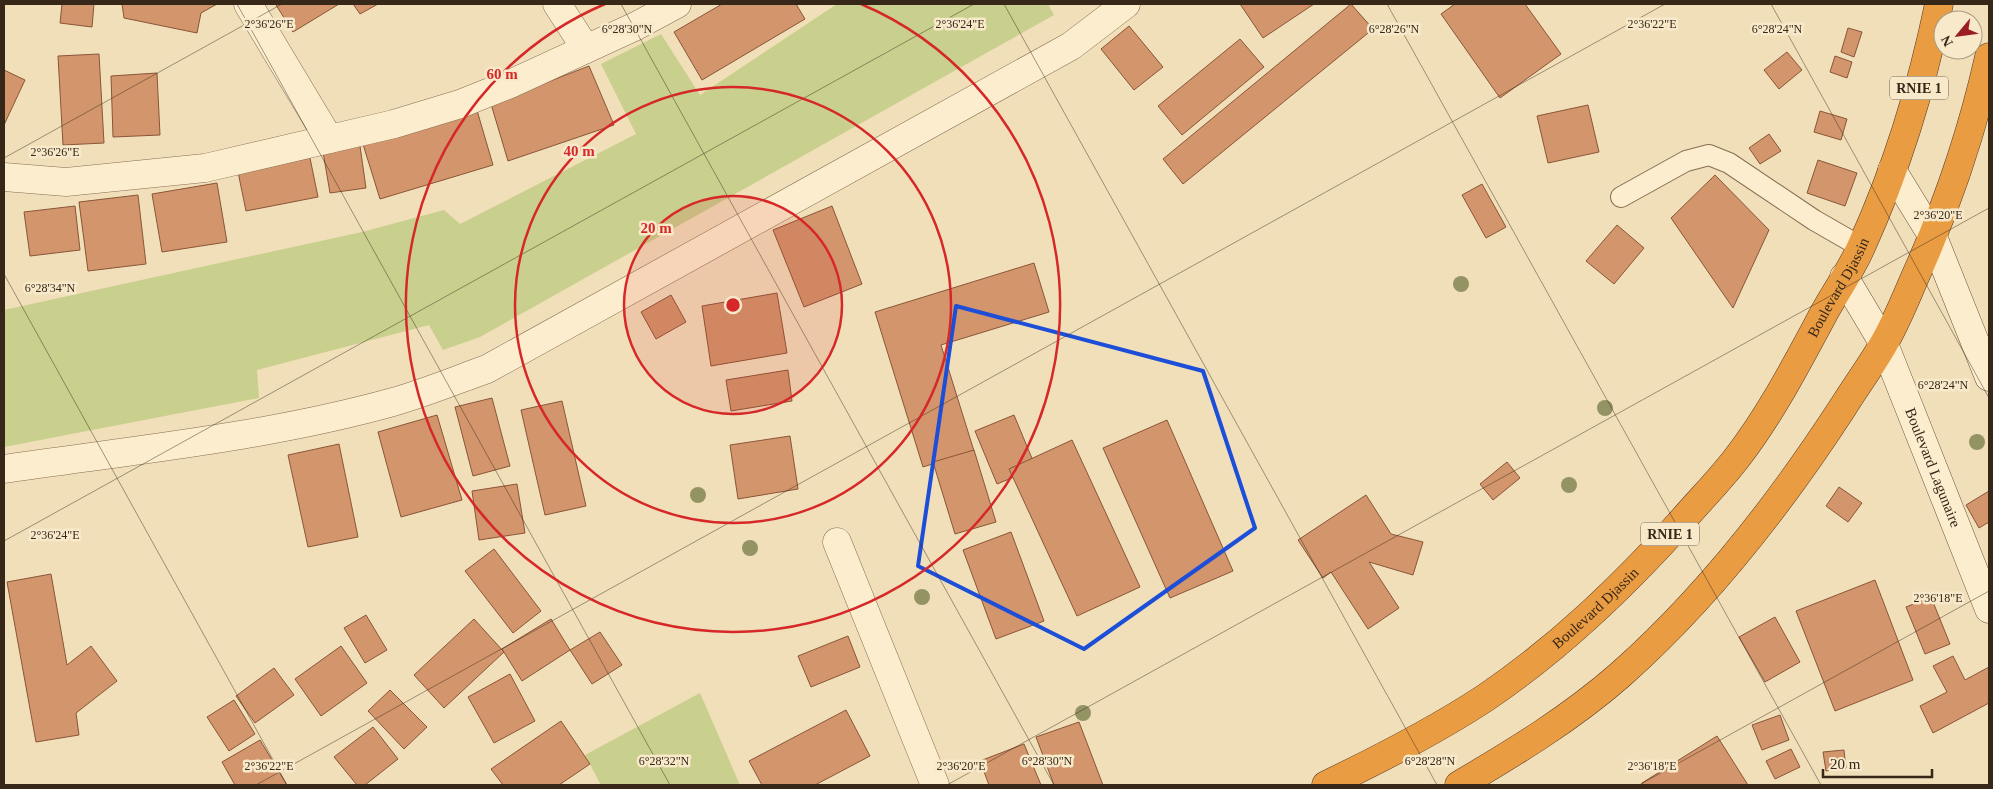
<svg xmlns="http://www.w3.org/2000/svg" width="1993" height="789" font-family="'Times New Roman',serif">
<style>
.green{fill:#c9cf8d}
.building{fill:#d2956c;stroke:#895637}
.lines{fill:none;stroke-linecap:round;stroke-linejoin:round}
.lane-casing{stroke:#886e53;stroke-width:22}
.street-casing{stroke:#886e53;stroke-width:29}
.secondary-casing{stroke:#6a4f37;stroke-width:29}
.highway-casing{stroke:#553c28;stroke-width:29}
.lane{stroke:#fbedcd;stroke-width:20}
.street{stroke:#fbedcd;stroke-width:28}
.secondary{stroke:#fbedcd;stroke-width:28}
.highway{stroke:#e99c41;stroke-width:28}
.tree{fill:#949364}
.marked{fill:none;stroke:#1d4ed8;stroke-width:4;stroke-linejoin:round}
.ticks{fill:none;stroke:#362719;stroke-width:1;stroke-opacity:0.45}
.ring{fill:none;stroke:#d62828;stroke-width:2.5}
.labels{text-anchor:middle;stroke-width:5;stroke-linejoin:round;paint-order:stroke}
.shield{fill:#f8e9ca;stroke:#70614e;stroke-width:1}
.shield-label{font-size:14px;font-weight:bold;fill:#362719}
.street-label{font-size:15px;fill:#362719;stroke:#f8e9ca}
.ticks-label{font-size:12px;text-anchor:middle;fill:#362719;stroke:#f8e9ca;stroke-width:5;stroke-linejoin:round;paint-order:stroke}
.centre{fill:#d62828;stroke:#f8e9ca;stroke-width:2.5}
.ring-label{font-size:15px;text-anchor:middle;font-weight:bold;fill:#d62828;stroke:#f8e9ca;stroke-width:5;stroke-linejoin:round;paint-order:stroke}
</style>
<rect width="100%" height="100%" fill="#f1dfba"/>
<g class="green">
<polygon points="837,4 1048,4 1054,15 480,337 443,350 429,325 257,370 259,398 4,447 4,310 362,232 444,210 460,224 636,134 601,64 661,34 700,95"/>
<polygon points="700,693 740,785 601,785 585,755"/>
</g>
<g class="building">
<polygon points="62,4 94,4 92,27 60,23"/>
<polygon points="122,4 217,4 201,13 197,33 124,18"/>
<polygon points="279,4 339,4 293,32 276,5"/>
<polygon points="353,4 378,4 360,14"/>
<polygon points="722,4 796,4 805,19 702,80 674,32"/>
<polygon points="1240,4 1314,4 1263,38"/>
<polygon points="1351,4 1373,29 1183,184 1163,159"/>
<polygon points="1455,4 1525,4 1561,54 1500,98 1441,14"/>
<polygon points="1129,26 1163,67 1134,90 1101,49"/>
<polygon points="1848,28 1862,32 1854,57 1841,52"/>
<polygon points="1240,39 1264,67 1182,135 1158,106"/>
<polygon points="1787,52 1802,70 1779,89 1764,70"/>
<polygon points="99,54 104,143 63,145 58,56"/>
<polygon points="1835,56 1852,62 1847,78 1830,72"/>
<polygon points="589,66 614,125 508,161 491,104"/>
<polygon points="4,70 25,80 4,125"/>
<polygon points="157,73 160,135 113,137 111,76"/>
<polygon points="1588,105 1599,152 1548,163 1537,116"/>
<polygon points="476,107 493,165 380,199 362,141"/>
<polygon points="1820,111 1847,119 1841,140 1814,132"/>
<polygon points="1769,134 1781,151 1760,164 1749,148"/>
<polygon points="360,146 366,188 330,193 323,152"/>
<polygon points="310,158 318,197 246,211 238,172"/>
<polygon points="1818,160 1857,173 1845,206 1807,193"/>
<polygon points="1715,175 1769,230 1733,308 1671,218"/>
<polygon points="217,183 227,242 162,252 152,194"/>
<polygon points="1482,184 1506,227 1486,238 1462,195"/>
<polygon points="138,195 146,264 88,271 79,202"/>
<polygon points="75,206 80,250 30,256 24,212"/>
<polygon points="832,206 862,284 804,307 773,230"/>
<polygon points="1617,225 1644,248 1614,284 1586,261"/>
<polygon points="1034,263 1049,312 941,345 974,451 923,467 875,312"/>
<polygon points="777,293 787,353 711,366 702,306"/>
<polygon points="671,295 686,322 656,339 641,312"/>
<polygon points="788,370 792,401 731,411 726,380"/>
<polygon points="492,398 510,466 473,476 455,407"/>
<polygon points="562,401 586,506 545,515 521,410"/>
<polygon points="437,415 462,500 401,517 378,432"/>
<polygon points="1014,415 1036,468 997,484 975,431"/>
<polygon points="1167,420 1233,571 1170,598 1103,448"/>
<polygon points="790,436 798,489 738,499 730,445"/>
<polygon points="1072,440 1140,587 1077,616 1009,469"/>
<polygon points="339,444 358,537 308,547 288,455"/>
<polygon points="974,450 996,522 955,534 933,462"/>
<polygon points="1507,462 1520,478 1493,500 1480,484"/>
<polygon points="517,484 525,533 479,540 472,491"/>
<polygon points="1839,487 1862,503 1848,522 1826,506"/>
<polygon points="1989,491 1989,522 1979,528 1966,505"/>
<polygon points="1366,495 1391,534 1423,542 1413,575 1369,562 1399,608 1368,629 1331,572 1323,578 1298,540"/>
<polygon points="1011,532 1044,621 996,639 963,550"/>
<polygon points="494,549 541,611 513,633 465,571"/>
<polygon points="51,574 67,665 91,646 117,681 76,713 79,735 36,742 7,582"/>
<polygon points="1875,580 1913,680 1835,711 1796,611"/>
<polygon points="1931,597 1950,644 1925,654 1906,607"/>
<polygon points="366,615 387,650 365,663 344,628"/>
<polygon points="1775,617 1800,662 1765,682 1739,637"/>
<polygon points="474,619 504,652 444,708 414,675"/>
<polygon points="551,619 570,650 522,681 502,649"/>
<polygon points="600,632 622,665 592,684 570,650"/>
<polygon points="848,636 860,667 811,687 798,656"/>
<polygon points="341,646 367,683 321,716 295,679"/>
<polygon points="1953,656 1965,680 1989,667 1989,703 1933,733 1920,706 1947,692 1933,666"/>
<polygon points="274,668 294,695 255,723 236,696"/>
<polygon points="510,674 535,721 494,743 468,697"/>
<polygon points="390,690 427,727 404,749 368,711"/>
<polygon points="234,700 255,734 229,751 207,717"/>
<polygon points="846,710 870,756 815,785 762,785 749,761"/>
<polygon points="1780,715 1789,740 1762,750 1752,725"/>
<polygon points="561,721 590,764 559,785 503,785 491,769"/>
<polygon points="1079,722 1103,785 1054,785 1036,737"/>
<polygon points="373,727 398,759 365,785 357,785 334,757"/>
<polygon points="1717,736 1748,785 1643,785 1642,783"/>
<polygon points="260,740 287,785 235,785 222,762"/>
<polygon points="1024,744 1041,785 989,785 980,761"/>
<polygon points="1791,749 1800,767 1775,779 1766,761"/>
<polygon points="1844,750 1846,768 1826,771 1823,752"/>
</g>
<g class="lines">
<g class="lane-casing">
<polyline id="lane" points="1621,197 1686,161 1709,155 1729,163 1814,220 1861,247"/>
</g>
<g class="street-casing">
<g id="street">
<polyline points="248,4 329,139"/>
<polyline points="557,4 586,49"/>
<polyline points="4,177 66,182 205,168 394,124 460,104 510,84 636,26 677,4"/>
<path d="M4 469C134 450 267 437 393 402 425 393 456 380 487 369L1071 46 1126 4"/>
<polyline points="837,542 935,785"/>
</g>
</g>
<g class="secondary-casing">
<g id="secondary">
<polyline points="1892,170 1933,237 1989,377"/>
<path id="s1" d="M1844 277 1884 344 1989 609"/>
</g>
</g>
<g class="highway-casing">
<g id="highway">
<path id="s2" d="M1326 785C1380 759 1435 731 1485 698 1559 648 1622 587 1681 522 1699 501 1719 481 1736 459 1771 414 1797 363 1824 313 1836 291 1852 269 1862 245 1897 168 1922 86 1939 4"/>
<path d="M1459 785C1515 752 1571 718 1620 675 1707 598 1780 504 1843 407 1856 386 1871 366 1883 345 1896 323 1905 300 1915 277 1947 206 1972 133 1989 57"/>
</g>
</g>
<use href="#lane" class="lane"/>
<use href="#street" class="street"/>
<use href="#secondary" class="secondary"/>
<use href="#highway" class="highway"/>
</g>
<g class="tree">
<circle cx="1461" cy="284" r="8"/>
<circle cx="1605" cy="408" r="8"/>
<circle cx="1977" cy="442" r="8"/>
<circle cx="1569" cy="485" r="8"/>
<circle cx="698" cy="495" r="8"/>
<circle cx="750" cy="548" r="8"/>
<circle cx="922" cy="597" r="8"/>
<circle cx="1083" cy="713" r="8"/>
</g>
<path class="marked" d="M956 306 1203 371 1255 528 1084 649 918 566Z"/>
<path class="ticks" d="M237 4 670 785M621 4 1054 785M1004 4 1437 785M1387 4 1821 785M1771 4 1989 398M4 158 282 4M4 274 287 785M4 541 974 4M256 785 1665 4M947 785 1989 208M1639 785 1989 591"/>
<circle cx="733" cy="305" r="109" fill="#d62828" fill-opacity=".12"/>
<g class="ring">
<circle cx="733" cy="305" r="109"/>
<circle cx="733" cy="305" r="218"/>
<path d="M861 4A327 327 0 1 1 605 4"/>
</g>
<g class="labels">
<g class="shield">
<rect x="1890" y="76.5" width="58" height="23" rx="4"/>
<rect x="1641" y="522.5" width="58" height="23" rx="4"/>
</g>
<g class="shield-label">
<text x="1919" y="93">RNIE 1</text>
<text x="1670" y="539">RNIE 1</text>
</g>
<g class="street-label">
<text dy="5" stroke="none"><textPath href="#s2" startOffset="729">Boulevard Djassin</textPath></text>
<text dy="5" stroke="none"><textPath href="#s1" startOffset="211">Boulevard Lagunaire</textPath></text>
<text dy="5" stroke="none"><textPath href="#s2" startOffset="324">Boulevard Djassin</textPath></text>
</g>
</g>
<g class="ticks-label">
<text x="269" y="28">2°36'26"E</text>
<text x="960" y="28">2°36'24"E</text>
<text x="1652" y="28">2°36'22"E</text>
<text x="627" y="33">6°28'30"N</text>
<text x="1394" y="33">6°28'26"N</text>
<text x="1777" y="33">6°28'24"N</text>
<text x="55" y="156">2°36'26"E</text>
<text x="1938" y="219">2°36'20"E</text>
<text x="50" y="292">6°28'34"N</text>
<text x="1943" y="389">6°28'24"N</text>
<text x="55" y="539">2°36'24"E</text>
<text x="1938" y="602">2°36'18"E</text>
<text x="664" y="765">6°28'32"N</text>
<text x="1047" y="765">6°28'30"N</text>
<text x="1430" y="765">6°28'28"N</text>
<text x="269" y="770">2°36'22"E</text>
<text x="961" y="770">2°36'20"E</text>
<text x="1652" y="770">2°36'18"E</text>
</g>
<circle cx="733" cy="305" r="8" class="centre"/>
<g class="ring-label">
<text x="502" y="79">60 m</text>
<text x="579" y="156">40 m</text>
<text x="656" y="233">20 m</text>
</g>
<rect width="1993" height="789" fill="none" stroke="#362719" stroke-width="10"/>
<g transform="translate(1958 35) rotate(241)"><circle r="24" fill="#f8e9ca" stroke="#aa9b83"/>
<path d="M0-4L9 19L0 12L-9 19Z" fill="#9b1f22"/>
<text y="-8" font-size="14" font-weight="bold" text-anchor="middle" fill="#362719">N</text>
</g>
<path d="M1823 769v8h109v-8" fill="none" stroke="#362719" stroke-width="2.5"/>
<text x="1830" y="769" font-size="15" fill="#362719" stroke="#f8e9ca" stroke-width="4" paint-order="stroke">20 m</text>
</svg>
